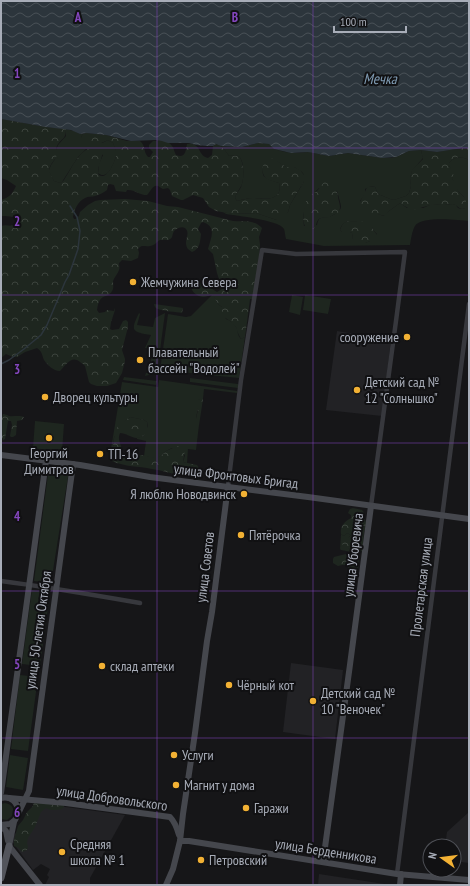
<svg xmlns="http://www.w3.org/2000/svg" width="470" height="886" font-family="'PT Sans Narrow',sans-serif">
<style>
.built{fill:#222225}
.green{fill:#1e261f;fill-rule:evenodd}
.forest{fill:url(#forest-crowns)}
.water{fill:url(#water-waves)}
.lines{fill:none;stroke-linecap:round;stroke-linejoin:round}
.stream{stroke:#2c353c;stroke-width:1.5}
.street{stroke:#37383d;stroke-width:4.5}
.secondary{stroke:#45474d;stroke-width:6}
.primary{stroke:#53555c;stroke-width:7}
.grid{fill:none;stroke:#8446be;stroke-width:1;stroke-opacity:0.55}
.poi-dot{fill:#f2b134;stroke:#111113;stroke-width:1.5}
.labels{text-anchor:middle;stroke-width:4;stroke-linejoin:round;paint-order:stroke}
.poi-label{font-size:14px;fill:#a8adb8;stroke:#111113;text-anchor:start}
.street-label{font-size:14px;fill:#a8adb8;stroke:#111113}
.water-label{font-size:15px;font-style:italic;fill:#7f9bb3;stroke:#111113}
.grid-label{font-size:13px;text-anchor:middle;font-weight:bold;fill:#8446be;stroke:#111113;stroke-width:4;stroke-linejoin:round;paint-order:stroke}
</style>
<defs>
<pattern id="forest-crowns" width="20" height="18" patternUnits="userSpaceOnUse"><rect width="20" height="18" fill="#1e261f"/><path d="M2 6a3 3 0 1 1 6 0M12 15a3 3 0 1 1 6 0" fill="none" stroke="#3c433d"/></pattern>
<pattern id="water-waves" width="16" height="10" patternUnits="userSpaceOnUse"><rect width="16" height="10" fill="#2c353c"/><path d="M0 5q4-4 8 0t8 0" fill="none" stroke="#485056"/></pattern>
</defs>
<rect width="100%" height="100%" fill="#161618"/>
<g class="built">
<polygon points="337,331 391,340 382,416 326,410"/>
<polygon points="291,663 343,670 335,739 283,732"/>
<polygon points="36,803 125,815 90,878 90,885 45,885 49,877 47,875 50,869 41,864 33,870 11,840"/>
<polygon points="469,812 469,863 454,861 454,846 445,846 447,832"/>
<polygon points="319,874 365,881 391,885 318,885"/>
</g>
<g class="green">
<path d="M66 129 74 131 80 134H83L81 137 102 143 108 140 113 143C115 147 117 152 116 156 114 164 107 181 98 173L99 164 103 155 86 149 78 157 62 182 60 183 54 181 49 172V170L51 165 55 159 56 150 58 145 66 136Z"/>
<path d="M258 143 269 144 274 149 285 152 297 153 308 152 329 156 348 153 382 158H391L396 157 409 151 421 150 423 158 412 171 410 178 411 186 409 193 406 196 394 200 390 199 378 194 375 187 371 186 365 189V194L360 201 378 214 384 216 389 211 400 203 407 208H423L432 204 443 205 453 204 456 205 458 208 462 209 465 208 464 197 458 191 454 182 452 179C453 174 452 170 449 166V163C455 156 461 156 469 160V221C458 220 421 216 415 226 412 231 411 239 410 245L324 246 286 239C285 236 285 232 284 229 279 220 237 216 226 214L223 212 234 214 256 213 277 220 288 212 290 205 303 183 304 178V175L302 172 294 167H286L276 161H266C258 178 265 178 279 183 280 186 280 188 279 192 274 202 262 198 253 198 247 198 242 200 237 201L235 198C236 193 239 191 241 187 244 181 245 159 238 156 236 155 232 156 229 156L223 148 221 146 242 147ZM319 188 337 191C338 195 341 204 341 207 341 211 332 216 329 217 322 219 319 215 317 225L304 226 303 216 307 200ZM349 221 358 222 373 228V230L377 234V241H370L365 243 353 239 352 233 350 232H342L340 230C341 225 344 222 349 221Z"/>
<path d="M213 294 218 304 222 307 226 319C229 320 234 323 236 327 239 331 236 333 241 339L245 337 239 378 160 370 168 314 186 317 191 316Z"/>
<polygon points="292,295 303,297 300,315 289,312"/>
<polygon points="305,295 331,299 328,314 303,310"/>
<path d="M139 313 140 314 137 325 153 327 155 318 165 313 157 373 145 376 146 373H149L153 349 145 348 151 335C132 332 130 331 139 313Z"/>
<polygon points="124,377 157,381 156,385 123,380"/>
<polygon points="190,378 238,384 238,388 190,382"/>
<path d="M159 380 237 391V393L204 389 203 399 198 400V408L196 418V425H199L196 450 188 449 187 463 183 462 185 455 172 448C170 449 168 450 166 451 162 454 160 459 154 458 150 458 148 456 144 456L146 441 137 439V438L143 436 148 426 147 422 144 420 130 417 124 422 114 437 113 447 110 456 112 461H109L122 382 158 387Z"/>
<polygon points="35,421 64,424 62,452 33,448"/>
<polygon points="49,467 69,470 51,583 34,581"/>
<path d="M347 533 351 535 348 538V548L351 549 353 546 351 544 352 540 355 536 359 537V542L356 549 358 551H359L362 548 364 540C364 542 365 548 363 550 361 554 346 551 341 550L340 549 341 534 344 536Z"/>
<polygon points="32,590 50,593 40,666 22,664"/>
<polygon points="20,675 38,677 28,751 11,749"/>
<polygon points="10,755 28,758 23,790 6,787"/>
<path d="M5 803C13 804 16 811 11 817L7 820 1 819V804Z"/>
</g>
<g class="forest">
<path d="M1 119 46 127 66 129C66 140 61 138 57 146 55 149 58 151 57 155 55 161 47 166 50 173 51 176 53 178 54 181L60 183 62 182 64 180C73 167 83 139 102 151 104 157 95 170 99 175 107 181 115 161 116 156 116 152 115 147 113 143L108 140C105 141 102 143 99 144 93 145 85 141 81 137L83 134 86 133 106 135 127 141H140C146 146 143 152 148 157H150L153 152 149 148V145L153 141C159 140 168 140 172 146 174 148 174 152 176 155 185 159 186 151 187 144 202 142 197 156 208 158L212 155 213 146 215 144C223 145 225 151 229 156 232 156 236 155 238 156 244 158 244 179 242 184 240 189 236 193 235 198L237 201C242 200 247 198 253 198 261 198 274 202 279 192 280 189 280 186 279 183 276 182 272 181 269 180 260 176 261 164 268 158L274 159 286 167H294L300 170 304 175V181L290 205 288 212 284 217 280 220H277L256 213 233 214 216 211 209 207 203 198 193 195 183 200H181L172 196 170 190 168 188 163 189C161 188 160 187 158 186 153 184 150 192 147 195 139 195 134 189 127 190L126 192 116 191 114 185 110 184 108 185 107 190C103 193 99 195 95 196 92 197 88 196 85 198 78 201 74 210 73 217L74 219H76L79 216 80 212 88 205 95 201 100 200 125 199 148 201 167 206 178 207 233 221C243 222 254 219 262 228L259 237 260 245 258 268 255 279 254 299H250L245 337 241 339 238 333 236 327 230 321 224 317 222 315V307L218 304 213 295C210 295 206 297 203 297 195 296 189 289 192 283 207 281 205 285 217 292L224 288V283L219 279 217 273 213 254 208 249C211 238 217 227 203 222L201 223 198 229 201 234C200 242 200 249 192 252L188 249C187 248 186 245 186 243 186 238 190 232 185 228 182 226 177 228 174 231 172 234 173 238 170 239 167 241 163 239 160 240 157 241 156 245 150 246 144 247 142 244 138 249L139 253 138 258 131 261 122 260 119 263C119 265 120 268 119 270 118 274 114 277 113 281 113 285 114 288 112 291 107 300 100 291 97 310L99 313 105 312 107 310 114 311 115 308V310L111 322 110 329 112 330 119 329 123 321 126 320 128 322V327L122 350 125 359V361L122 373 116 383 107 386H97L91 384 89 382 85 366C83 364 79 361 77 360 70 357 64 367 60 371 53 371 48 365 44 360 42 355 42 351 37 348L25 352 17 357H13L6 354 1 358V226C9 223 11 230 18 220 15 216 6 216 1 216V200C9 198 13 193 16 186L7 180 1 178Z"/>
<path d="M463 148H469V160C461 156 455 156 449 163V166L454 172 452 179 457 184 458 191 464 197 466 201 465 208 462 209C458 208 457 205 453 204 451 204 447 205 444 205 439 205 435 204 431 205 416 208 415 214 400 203L389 211 385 216 365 211 360 205C360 201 361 200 363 196 367 190 365 184 375 187L378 194 390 199 394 200 406 196 409 193 411 186 410 178 412 170 423 159 421 150 437 152Z"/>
<path d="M325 181C334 182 337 189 338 197 339 204 342 207 338 213 334 214 333 215 330 217 326 219 321 216 318 220 315 224 317 229 311 229 299 230 304 205 307 199 310 196 313 193 317 191 320 188 322 184 325 181Z"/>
<path d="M349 221 367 222 372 225 373 230 378 236 377 241H370L363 244 355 243 353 239 352 233 350 232H342L340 230C342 225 343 222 349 221Z"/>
<path d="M154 304 183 308 182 313C177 312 163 311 158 309 155 308 155 307 154 304Z"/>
<path d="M200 399H203L199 425H196C195 418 198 414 198 407 198 405 197 402 198 400Z"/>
<path d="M3 414C5 414 7 415 9 416 13 417 19 415 24 417L22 420 17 421 16 435 13 437H11L10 436 12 425 11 421H8L5 439 3 440C0 434 0 421 3 414Z"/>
<path d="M130 417 144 420 147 422C149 430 145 438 136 438 130 437 126 433 120 433 118 438 119 440 121 446 122 449 120 452 122 456 129 457 132 456 139 455 145 455 150 457 156 458L162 455 166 451 180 445C183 445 185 447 185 450L183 462 197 465 199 468V471C194 475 186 476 180 475 171 474 162 470 152 469 139 466 125 467 112 461L110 456 113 447 115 431 119 425Z"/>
<path d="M353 508 362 510 365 514 363 517C364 519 365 519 366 522 366 526 365 529 364 532 363 540 364 545 359 551H357L356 549 359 542V537L355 536C350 540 351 543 353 547L351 549 346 548 342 544 343 540C346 538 349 538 351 535L347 533 344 536 341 534C340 526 344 522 351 518V515L348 513 350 509Z"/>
<polygon points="350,553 357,555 359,558 358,569 354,573 352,572 346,565 342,565 338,566 333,563 333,559 334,557"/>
<path d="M34 802 64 805V807L62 809C57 810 51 811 46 808L41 812 35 827 28 838 27 843 28 847 27 850 22 852 19 848 14 846V840L18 826 23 820 27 812 33 806Z"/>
</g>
<polygon class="water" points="1,1 469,1 469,148 463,148 437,152 421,150 409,151 396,157 382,158 348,153 329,156 308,152 291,153 274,149 269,144 258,143 242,147 221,146 216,144 213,146 207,146 196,145 189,143 168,143 162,141 156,140 131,141 106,135 86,133 80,134 71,130 46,127 1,119"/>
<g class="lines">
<polyline class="stream" points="1,364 9,360 24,349 41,335 47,325 58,299 65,282 69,275 78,249 80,231 77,217 70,206"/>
<g class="street">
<polyline points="228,486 241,380 262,250 296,254 405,252 396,321 379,447 371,506"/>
<path d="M1 581C48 587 94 595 140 603"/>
<polyline points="397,874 469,304"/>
</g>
<g class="secondary">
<polyline points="1,455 80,465 150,477 308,497 469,519"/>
<polyline points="1,793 46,461"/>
<path d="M1 798C11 796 18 802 18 812"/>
<path d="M9 798 66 803 170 817C175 822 177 828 179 835"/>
<polyline points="1,825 10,824 15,820 29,791 73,464"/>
<polyline points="1,826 6,831 8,841"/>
<polyline points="180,841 189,841 397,874 469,880"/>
<polyline points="9,846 40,885"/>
<polyline points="9,846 14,822"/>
<path d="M323 862C339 743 356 625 371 506"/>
<polyline points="166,885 173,869 180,841 183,814 195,733 207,641 212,612 228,486"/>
<polyline points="400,885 401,874"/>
</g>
<polyline class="primary" points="1,878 9,846"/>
</g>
<path class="grid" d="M157 1V885M313 1V885M1 148H469M1 295H469M1 443H469M1 591H469M1 738H469"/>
<g class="poi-dot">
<circle cx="133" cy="282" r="4"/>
<circle cx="407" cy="337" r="4"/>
<circle cx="140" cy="360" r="4"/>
<circle cx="357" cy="390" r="4"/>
<circle cx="45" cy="397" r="4"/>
<circle cx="49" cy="438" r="4"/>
<circle cx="100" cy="454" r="4"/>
<circle cx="244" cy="494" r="4"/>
<circle cx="241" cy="535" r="4"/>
<circle cx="102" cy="666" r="4"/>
<circle cx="229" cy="685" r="4"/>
<circle cx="313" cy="701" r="4"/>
<circle cx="174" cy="755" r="4"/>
<circle cx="176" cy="785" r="4"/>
<circle cx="246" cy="808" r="4"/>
<circle cx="62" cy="852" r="4"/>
<circle cx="201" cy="860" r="4"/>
</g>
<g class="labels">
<g class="poi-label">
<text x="141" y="287">Жемчужина Севера</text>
<text x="399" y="342" text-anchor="end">сооружение</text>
<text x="148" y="357">Плавательный<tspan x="148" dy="16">бассейн "Водолей"</tspan></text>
<text x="365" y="387">Детский сад №<tspan x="365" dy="16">12 "Солнышко"</tspan></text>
<text x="53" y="402">Дворец культуры</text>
<text x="49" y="458" text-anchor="middle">Георгий<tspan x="49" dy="16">Димитров</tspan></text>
<text x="108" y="459">ТП-16</text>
<text x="236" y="499" text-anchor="end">Я люблю Новодвинск</text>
<text x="249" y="540">Пятёрочка</text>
<text x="110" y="671">склад аптеки</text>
<text x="237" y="690">Чёрный кот</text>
<text x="321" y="698">Детский сад №<tspan x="321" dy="16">10 "Веночек"</tspan></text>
<text x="182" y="760">Услуги</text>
<text x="184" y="790">Магнит у дома</text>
<text x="254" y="813">Гаражи</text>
<text x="70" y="849">Средняя<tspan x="70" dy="16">школа № 1</tspan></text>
<text x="209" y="865">Петровский</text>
</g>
<g class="street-label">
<text transform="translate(236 476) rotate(7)" y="5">улица Фронтовых Бригад</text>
<text transform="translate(353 555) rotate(-83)" y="5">улица Уборевича</text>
<text transform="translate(205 567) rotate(-83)" y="5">улица Советов</text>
<text transform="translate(421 587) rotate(-83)" y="5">Пролетарская улица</text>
<text transform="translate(38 630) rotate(-82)" y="5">улица 50-летия Октября</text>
<text transform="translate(112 798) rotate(8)" y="5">улица Добровольского</text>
<text transform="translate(326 851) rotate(9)" y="5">улица Берденникова</text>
</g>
<g class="water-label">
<text x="380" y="84">Мечка</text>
</g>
</g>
<g class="grid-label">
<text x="78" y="22">A</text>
<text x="235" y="22">B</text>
<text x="17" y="78">1</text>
<text x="17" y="226">2</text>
<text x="17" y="374">3</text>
<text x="17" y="521">4</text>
<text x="17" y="669">5</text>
<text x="17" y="817">6</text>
</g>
<rect width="470" height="886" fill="none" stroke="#a8adb8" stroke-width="4"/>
<g transform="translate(442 858) rotate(284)"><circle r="19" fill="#111113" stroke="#4d4f55"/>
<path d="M0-3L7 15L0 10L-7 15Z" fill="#f2b134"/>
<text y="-6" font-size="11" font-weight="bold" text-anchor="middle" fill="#a8adb8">N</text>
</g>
<path d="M334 26v6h72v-6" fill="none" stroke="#a8adb8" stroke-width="2"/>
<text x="340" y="26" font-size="12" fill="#a8adb8" stroke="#111113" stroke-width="3" paint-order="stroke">100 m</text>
</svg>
